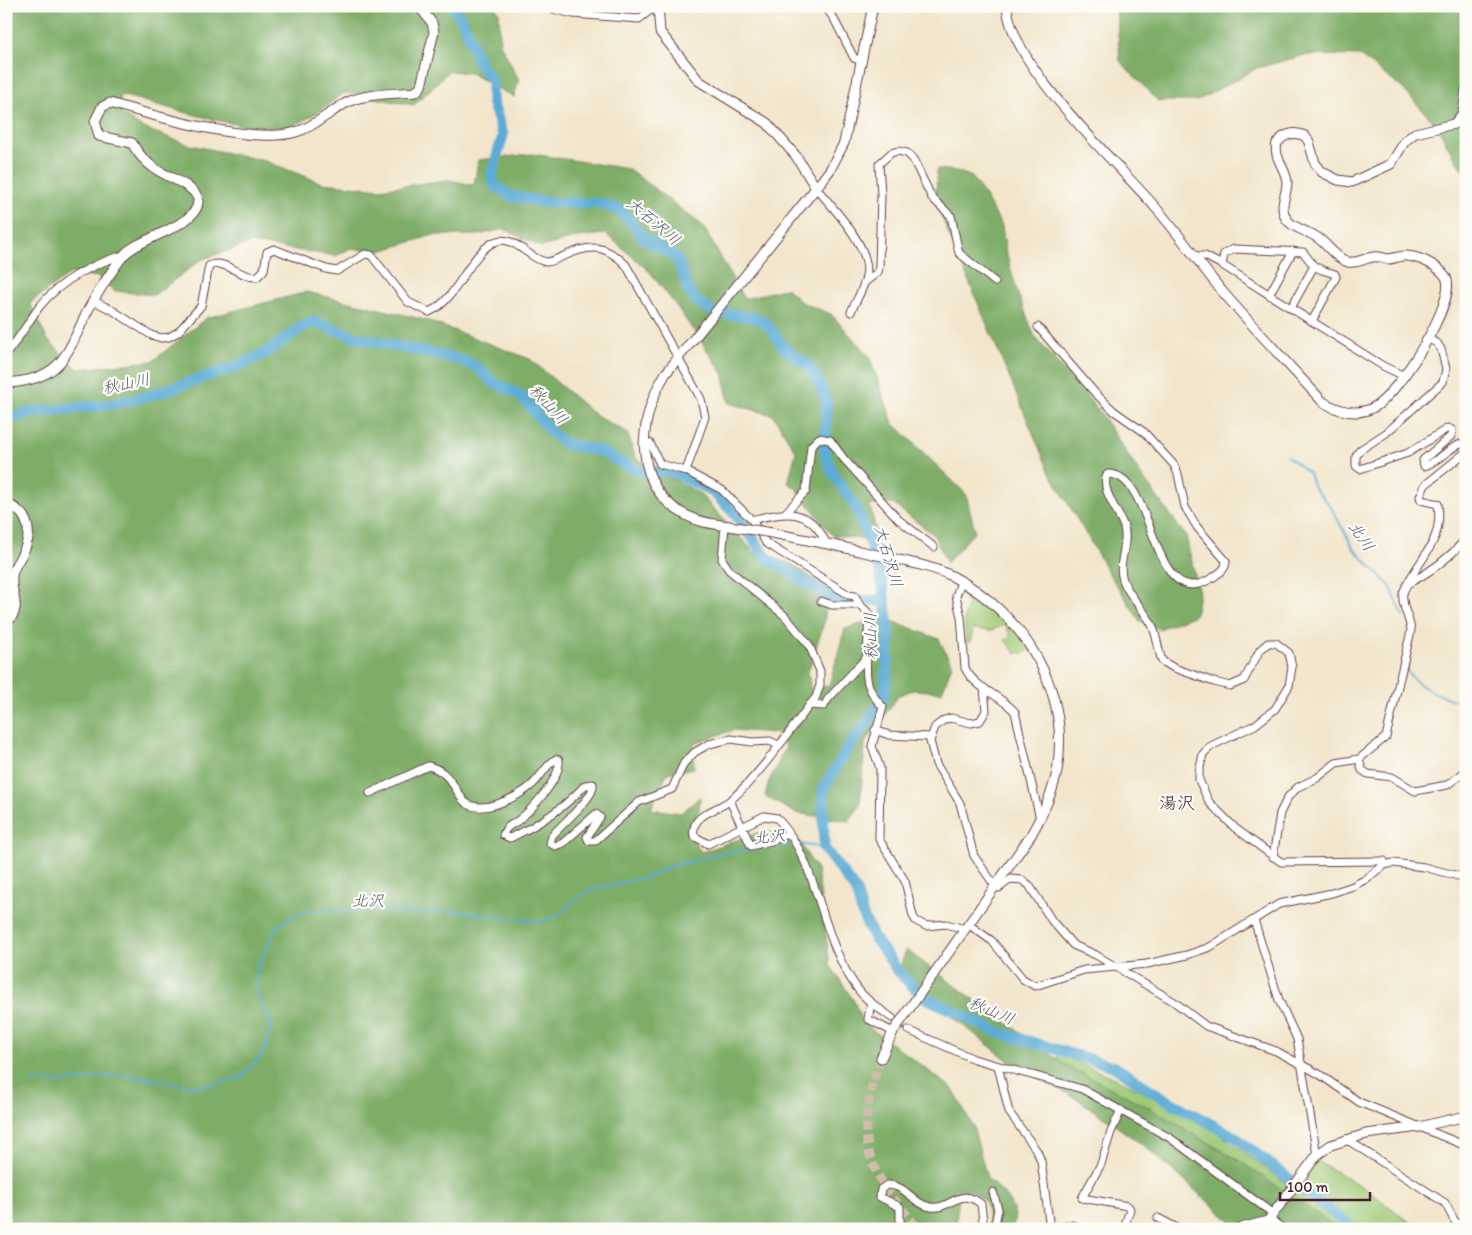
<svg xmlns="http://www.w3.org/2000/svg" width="1472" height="1235" font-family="Itim,'Klee One',sans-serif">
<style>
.green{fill:#9ec976;stroke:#747450}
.forest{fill:#7ead67;stroke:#646649}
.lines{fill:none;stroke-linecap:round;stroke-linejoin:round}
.stream{stroke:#5cacd6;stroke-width:2}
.river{stroke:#5cacd6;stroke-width:11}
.tertiary-tunnel{stroke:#d0bdab;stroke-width:9;stroke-dasharray:9 4.5;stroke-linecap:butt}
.minor-casing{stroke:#633d43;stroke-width:9}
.tertiary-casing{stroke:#633d43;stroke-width:11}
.minor{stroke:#fff;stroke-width:7}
.tertiary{stroke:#fff;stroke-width:9}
.tertiary-bridge-casing{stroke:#633d43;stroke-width:11;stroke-linecap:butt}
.tertiary-bridge{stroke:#fff;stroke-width:9}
.labels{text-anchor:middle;stroke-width:4.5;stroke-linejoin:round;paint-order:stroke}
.water-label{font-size:16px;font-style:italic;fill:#51576f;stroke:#fdfcf7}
.quarter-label{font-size:18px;fill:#4a1f2b;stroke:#fdfcf7}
</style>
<rect width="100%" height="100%" fill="#fdfcf7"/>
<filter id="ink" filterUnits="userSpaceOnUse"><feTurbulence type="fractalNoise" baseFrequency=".02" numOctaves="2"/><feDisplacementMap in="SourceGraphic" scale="10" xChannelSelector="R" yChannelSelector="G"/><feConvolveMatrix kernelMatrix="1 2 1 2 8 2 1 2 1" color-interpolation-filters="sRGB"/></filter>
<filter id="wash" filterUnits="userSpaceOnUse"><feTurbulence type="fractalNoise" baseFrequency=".0096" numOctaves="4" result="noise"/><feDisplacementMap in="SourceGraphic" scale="20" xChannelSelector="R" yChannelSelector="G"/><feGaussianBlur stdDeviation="1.12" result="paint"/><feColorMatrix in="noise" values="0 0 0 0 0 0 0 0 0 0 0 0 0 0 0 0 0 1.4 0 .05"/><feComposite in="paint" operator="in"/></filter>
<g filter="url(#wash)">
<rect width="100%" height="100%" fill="#f2e5cb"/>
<g class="green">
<polygon points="967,589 990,605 1031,649 1022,654 1020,652 1016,654 1005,640 1011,637 1005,625 990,631 973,629 970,643 966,642 964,617 968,603 962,595 963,590"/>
<polygon points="1059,1054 1128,1084 1210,1127 1295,1190 1316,1160 1366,1189 1419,1229 1287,1229 1051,1068"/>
</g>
<g class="forest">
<path d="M6 6H495L499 12 500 43 519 80 514 97 470 73 449 71 414 105 344 93C329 104 303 125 285 127 244 133 163 105 120 95L121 113 141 127 186 144 265 161 322 183 380 189 448 180 474 185 478 160 532 154 629 169 703 226 744 299 787 288 801 302 831 314 869 356 893 423 966 494 975 531 947 563 934 535 893 504 870 505 878 541 832 535 796 488 788 483 796 452 773 415 729 403 723 373 677 307 650 272 606 234 578 237 541 247 504 229 478 235H434L377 252 351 248 336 256 251 243 201 260 154 295 114 291 98 277 71 273 30 303 47 339 78 369 153 361 206 318 307 292 426 320 530 359 596 416 627 432 636 458 699 493 755 553 792 564 829 589 824 623 808 672 811 692 829 685 845 629 882 617 939 639 952 665 942 692 913 690 899 695 865 743 860 806 849 821 795 813 765 796 769 781 786 747 776 733 734 730 694 743V768L667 773 651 809 681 813 700 797 699 810 687 831 701 852 763 831 796 837 817 870 830 965 854 1001 862 1022 952 1088 973 1126 987 1178 1008 1198 1015 1215 1013 1229H990L986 1202 971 1190 960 1192 956 1220 960 1229H6Z"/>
<polygon points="1116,6 1466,6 1466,171 1457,163 1437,126 1402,88 1360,56 1305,55 1257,68 1197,101 1158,101 1120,61"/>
<polygon points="937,169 957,171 972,177 983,193 1002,226 1006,253 1018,294 1035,337 1097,408 1141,475 1186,536 1199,593 1195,615 1159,629 1140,621 1110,575 1049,471 936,204"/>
<polygon points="906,950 1064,1064 1148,1107 1238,1160 1339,1229 1239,1229 1147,1148 1079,1100 1015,1066 940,1007 900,967"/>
</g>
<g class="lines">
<g class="stream">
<polyline points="1287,456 1309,473 1314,488 1329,504 1354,549 1390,586 1404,617"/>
<path d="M1410 651 1407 671C1419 690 1445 697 1466 704"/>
<polyline points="799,844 824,848"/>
<polyline points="32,1081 66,1082 106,1076 132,1076 189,1086 212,1085 241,1077 262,1055 271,1030 271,1022 258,994 255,982 258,967 277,927 294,915 307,911 359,910 425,913 455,911 540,922 558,916 579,896 590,890 651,876 668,867 724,853 792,844"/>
</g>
<g class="river">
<polyline points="452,6 462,19 479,63 492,81 492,101 503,135 492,173 494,185 510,196 551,203 598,203 620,210 645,239 671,254 678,261 688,290 696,301 713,312 756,318 768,325 784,348 809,366 820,385 827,403 825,454 832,472 858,511 880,571 887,617 889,646 885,692 880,705 850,745 823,789 824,848 856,891 863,916 873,936 898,971 922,996 997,1032 1113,1066 1165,1099 1235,1137 1354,1229"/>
<polyline points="6,420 27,413 114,404 148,396 238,366 266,353 306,324 314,322 359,338 461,360 478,368 494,383 520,395 551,432 565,444 600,451 629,467 647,472 671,471 712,491 733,512 767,558 836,601 885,600"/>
</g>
</g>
</g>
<g filter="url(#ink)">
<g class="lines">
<path class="tertiary-tunnel" d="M881 1058C867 1098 856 1141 881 1180 891 1197 906 1213 918 1229"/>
<g class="minor-casing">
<g id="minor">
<polyline points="541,6 573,14 639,19 656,6"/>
<polyline points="825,6 834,19 854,58 861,61"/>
<path d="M816 188C833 208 873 249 866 276 864 289 856 300 851 312"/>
<polyline points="1196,256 1205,256 1222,265 1383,366 1404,376"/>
<polyline points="1222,265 1224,254 1234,249 1303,252 1314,266 1322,270 1335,274 1336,277 1312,321"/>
<polyline points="864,283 878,272 879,267 881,194 879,164 891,153 898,151 907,153 913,159 932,198 951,216 959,253 995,282"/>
<polyline points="1269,295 1293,251"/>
<path d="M94 301 112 310 151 335 161 338 169 337 178 332 201 306 209 266C225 258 240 278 257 277L264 270 267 252 274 249 326 269 337 271 365 254 371 255 408 302 429 312C459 299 467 256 494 242 513 233 528 259 546 262 552 262 558 258 564 256 590 244 605 244 626 265L701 399 705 417 686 471"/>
<polyline points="1291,308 1314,266"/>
<path d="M1038 327 1095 393 1114 411 1144 432 1174 465 1178 474 1185 507 1197 527 1226 561C1226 570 1219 573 1212 578 1149 618 1157 471 1107 474 1100 491 1119 511 1124 527 1129 545 1117 563 1123 580 1129 597 1144 609 1152 625 1157 635 1158 650 1162 661L1174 668 1214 682 1230 686 1244 680 1260 650 1268 643H1276L1289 653 1292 667 1289 686 1275 709 1255 725 1211 746 1203 754 1199 772V780L1209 802 1235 828 1281 862 1384 861"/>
<path d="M1428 339 1437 343 1441 349 1446 369 1443 382 1386 433 1360 450 1356 456V466L1360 469 1408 453 1448 428 1452 430 1451 436 1423 460 1424 466C1437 464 1454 441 1466 444"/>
<path d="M6 354C19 339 28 322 40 306 60 281 94 263 124 255"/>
<polyline points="643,442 650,443 660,464 686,471 722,490 752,520 766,543 849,595 855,596 860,605 869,613 867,657"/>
<polyline points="786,512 806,491 811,446 819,438 830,440 844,459 899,520 934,547"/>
<path d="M752 520C785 511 810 507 826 543"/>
<path d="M725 526 722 559 729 570 785 616 809 645 820 671V685L816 697C789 731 764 770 732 799 718 811 690 813 694 836L708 844 764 816 777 818C821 865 819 937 857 988 866 1001 880 1009 892 1018"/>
<path d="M961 582 956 596 961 617 965 668C975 689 1001 695 1015 712L1040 819"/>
<path d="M1409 583C1431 572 1449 558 1466 539"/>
<polyline points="821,601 832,605 860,605"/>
<polyline points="984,688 986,711 980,721 971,723 951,718 944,720 935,727 930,741 936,764 960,803 974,856 995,886 999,888 1011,879 1022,880 1029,885 1052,921 1073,945 1096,955 1173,1001 1206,1026 1276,1051 1319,1074 1359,1102 1466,1146"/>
<path d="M809 705 824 706 828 699 867 657C865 679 867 691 883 707L872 746 880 768 879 839 905 881 913 916 916 921 926 926 946 924 965 929"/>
<polyline points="875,730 889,735 930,737"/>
<polyline points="1359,759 1362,770 1368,774 1392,777 1415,791 1447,785 1466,771"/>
<path d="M370 793 428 766C446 770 452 783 461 797 474 820 518 798 533 784 541 776 547 764 556 759L559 760C561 778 533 808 520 819 514 824 505 826 503 835L510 838C538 825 564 809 585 785L593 784C596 797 561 824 552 836L550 843 555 846 563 843 596 814 600 817 587 837 589 841H595L639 802 672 789 684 763 695 752 709 744 731 739 752 742 770 741 778 745"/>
<polyline points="730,801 751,846 771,841 788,834"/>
<path d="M1273 857 1280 813 1288 797 1298 787 1317 778 1336 763 1359 759 1386 737 1411 631C1410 617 1401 607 1403 593 1416 560 1444 545 1438 504L1421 500 1420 497 1425 485 1466 452"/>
<polyline points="1254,920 1279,1000 1297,1039 1317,1155"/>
<polyline points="968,924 992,941 1023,979 1035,986 1084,970 1147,964 1187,955 1210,947 1279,904 1332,893 1353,886 1366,879 1384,865 1393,863 1424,867 1466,878"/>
<polyline points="871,1003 868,1019 893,1032"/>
<polyline points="908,1030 974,1059 1082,1089 1170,1138 1272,1213"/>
<polyline points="998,1066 1009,1112 1037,1151 1041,1161 1050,1229"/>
<polyline points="1121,1110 1111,1132 1101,1164 1082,1198 1128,1206 1130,1209 1124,1229"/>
<polyline points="1346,1139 1445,1203 1454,1220 1464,1229"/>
<polyline points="993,1192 998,1209 994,1229"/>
<polyline points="1158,1218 1179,1229"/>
<polyline points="1269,1218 1283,1229"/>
<path d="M902 1229 900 1226V1207L880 1197 881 1189 887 1185C906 1184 912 1204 931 1207 951 1210 959 1186 981 1204L984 1229"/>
<polyline points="1051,1229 1072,1225 1081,1229"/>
<polyline points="1233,1229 1268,1220"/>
</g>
</g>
<g class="tertiary-casing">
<g id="tertiary">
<polyline points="658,6 660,32 699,81 767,123 796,156 816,188"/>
<path d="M1007 6C1011 67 1115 160 1155 207 1179 234 1199 263 1221 290 1254 328 1289 365 1323 402 1340 412 1358 417 1376 406 1398 393 1458 301 1446 277 1439 266 1420 257 1407 256 1400 255 1395 259 1388 259 1383 258 1378 256 1373 257 1364 258 1358 264 1348 262 1335 258 1329 246 1318 238 1304 228 1282 228 1283 205 1284 197 1287 190 1287 182 1286 168 1273 158 1277 143 1284 134 1294 131 1305 136L1309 142 1315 163 1322 172 1338 180 1352 182 1391 164 1405 141 1415 133 1454 124 1463 113 1466 90"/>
<path d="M6 383C61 380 66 356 87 312 95 297 113 268 124 255 140 237 198 226 198 201 198 186 164 176 154 168 144 161 138 154 132 143L99 136 95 121 102 107 110 103C154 116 253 145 296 132 316 126 330 111 348 102 367 93 395 94 416 92L421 86 434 32 432 23 419 6"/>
<path d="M6 504C26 510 33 529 25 548 22 557 13 566 12 576 10 595 24 608 6 623"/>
<path d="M729 526C717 524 704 524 692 518 631 492 636 420 666 373L816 188 830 170 844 143 873 6"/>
<path d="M772 533C810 540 848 548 886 557 908 562 931 566 952 576 1025 614 1073 693 1056 776 1051 797 1042 816 1031 835L893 1032 881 1058"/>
<polyline points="1262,1229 1317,1155 1331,1145 1366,1134 1419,1127 1466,1116"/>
</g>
</g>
<use href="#minor" class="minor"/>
<use href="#tertiary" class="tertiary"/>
<g class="tertiary-bridge-casing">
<polyline id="tertiary-bridge" points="729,526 772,533"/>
</g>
<use href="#tertiary-bridge" class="tertiary-bridge"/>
</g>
</g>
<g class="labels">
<g class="water-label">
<text transform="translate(654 221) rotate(40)" y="6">大石沢川</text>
<text transform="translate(126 383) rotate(-12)" y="6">秋山川</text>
<text transform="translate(549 404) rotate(47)" y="6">秋山川</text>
<text transform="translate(1362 536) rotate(56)" y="6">北川</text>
<text transform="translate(889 556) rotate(74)" y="6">大石沢川</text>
<text transform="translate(870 636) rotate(-91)" y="6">秋山川</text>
<text transform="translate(769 836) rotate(-6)" y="6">北沢</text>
<text x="368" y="906">北沢</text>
<text transform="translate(992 1010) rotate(23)" y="6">秋山川</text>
</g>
<g class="quarter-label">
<text x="1177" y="809">湯沢</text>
</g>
</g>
<rect width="1472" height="1235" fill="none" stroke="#fdfcf7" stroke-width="25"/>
<path d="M1280 1192v8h90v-8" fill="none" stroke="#4a1f2b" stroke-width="2.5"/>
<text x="1287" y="1192" font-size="15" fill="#4a1f2b" stroke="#fdfcf7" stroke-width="4" paint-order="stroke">100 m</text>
</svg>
